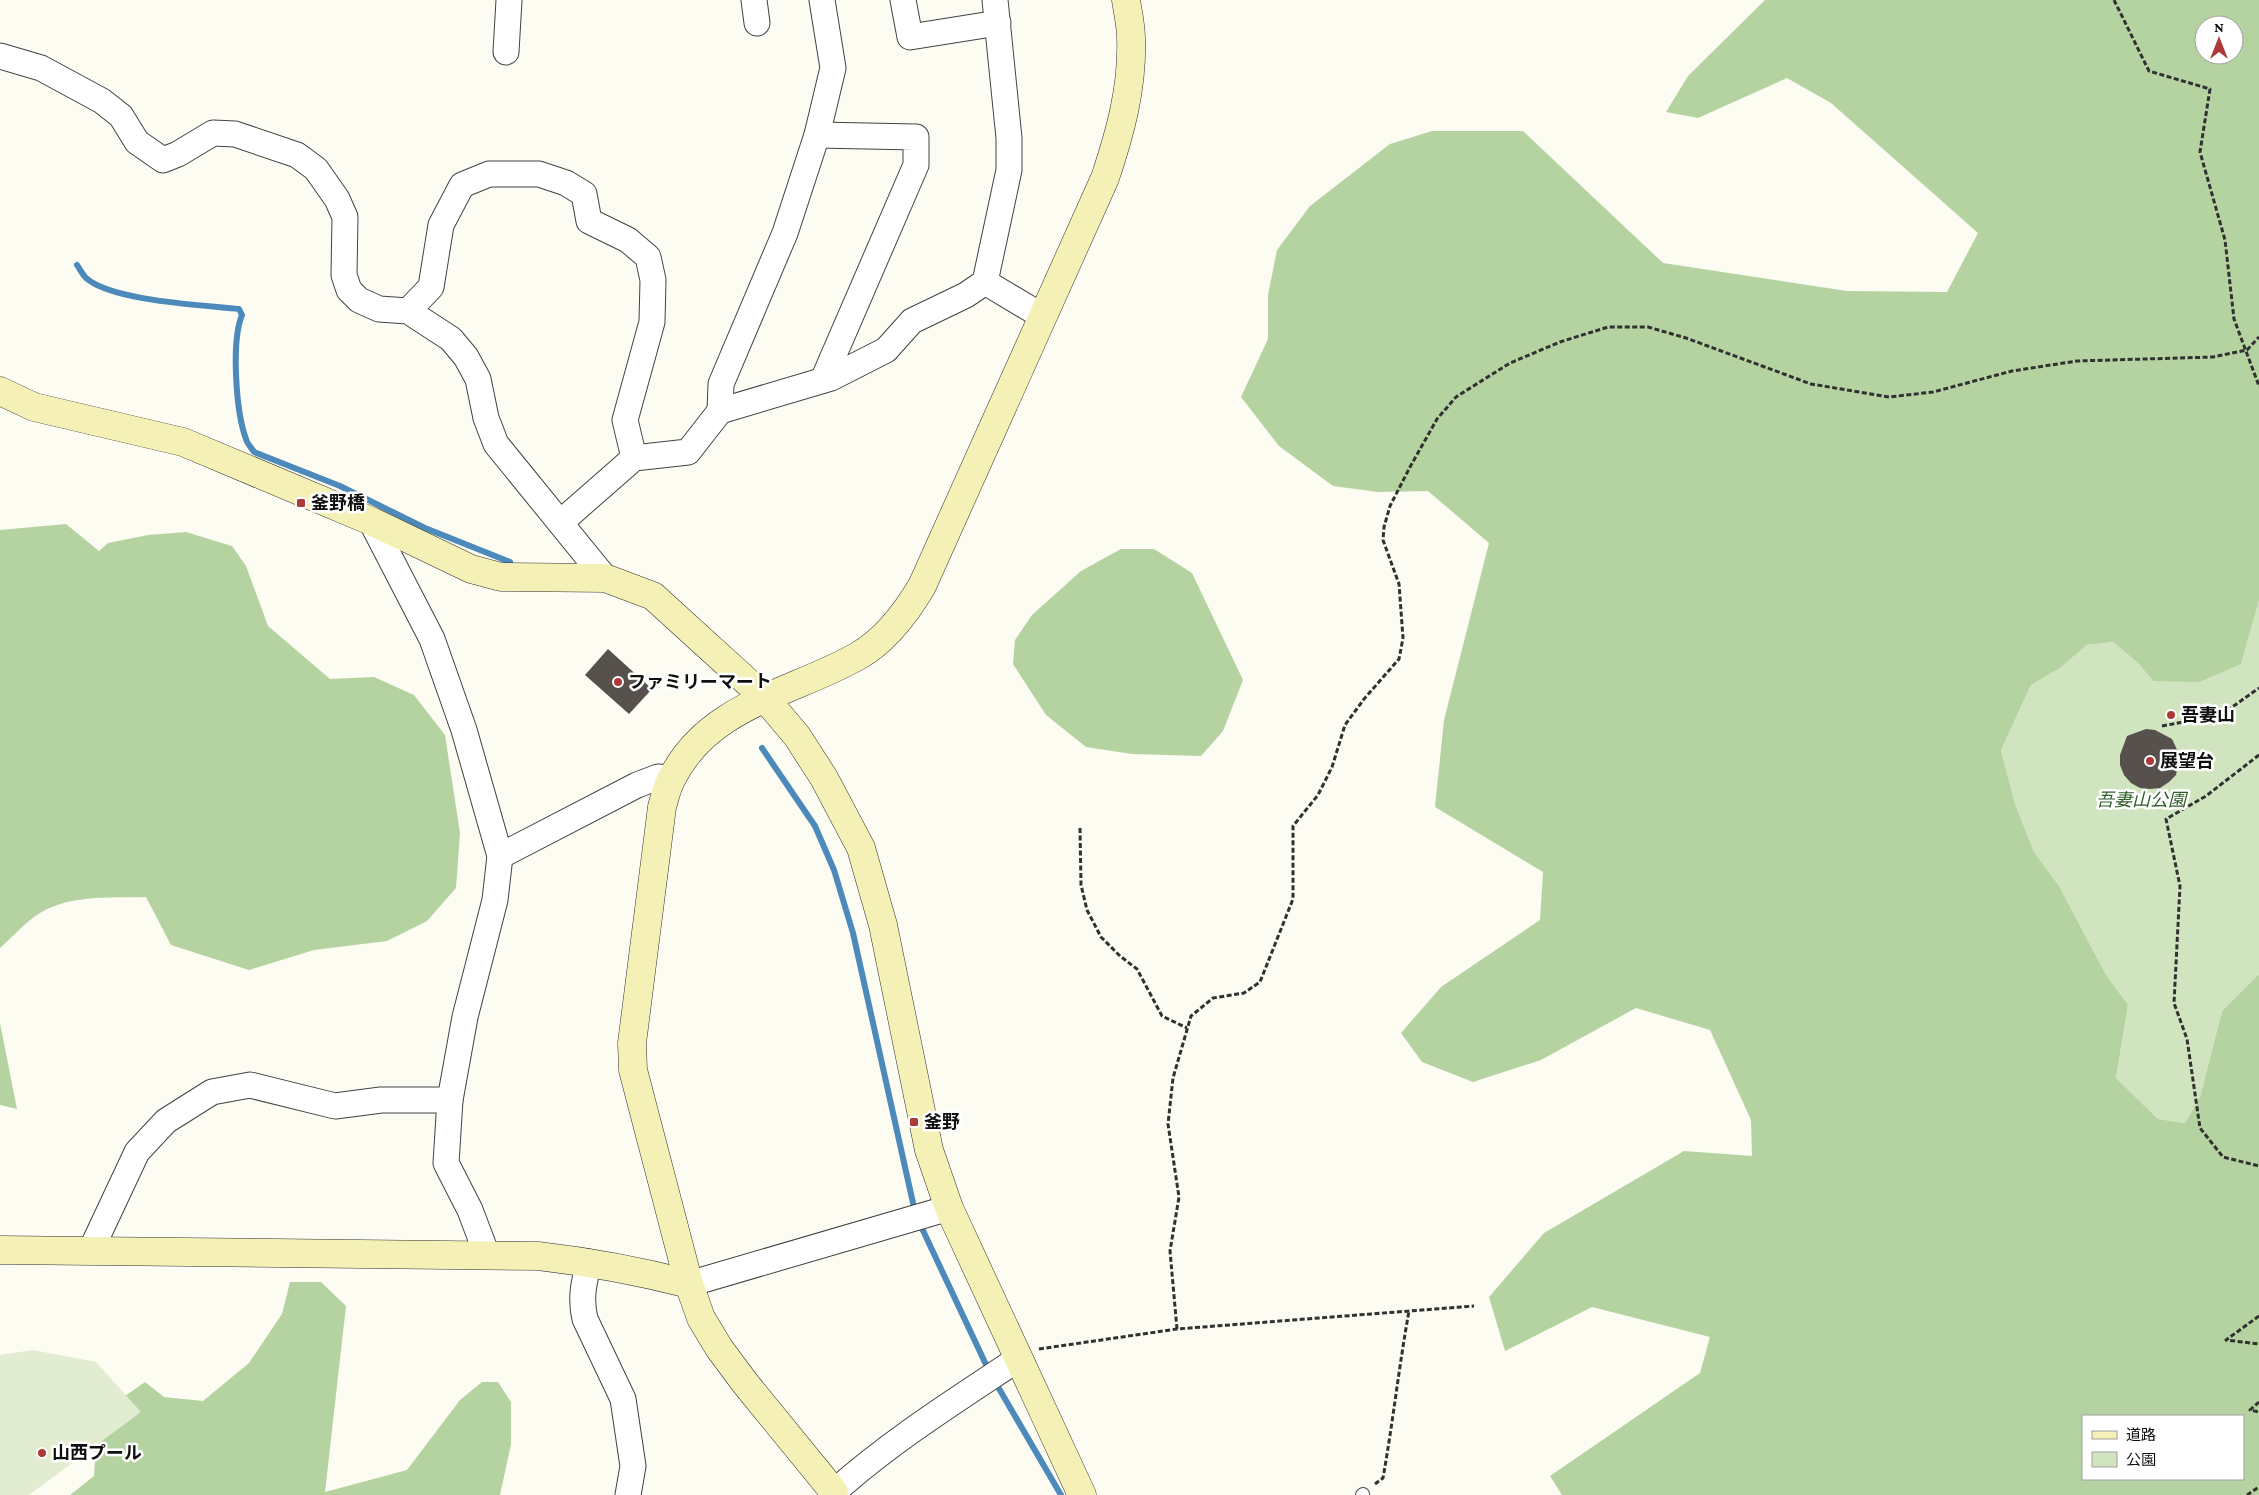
<svg xmlns="http://www.w3.org/2000/svg" width="2259" height="1495" font-family="'Crimson Pro','Noto Sans JP',serif">
<style>
.green{fill:#d0e4bf}
.forest{fill:#b5d3a1;fill-rule:evenodd}
.pitch{fill:#e1ecd0}
.lines{fill:none;stroke-linecap:round;stroke-linejoin:round}
.stream{stroke:#4d8abc;stroke-width:6}
.building{fill:#56514c}
.lane-casing{stroke:#424242;stroke-width:14}
.street-casing{stroke:#424242;stroke-width:27}
.secondary-casing{stroke:#313131;stroke-width:29}
.path{stroke:#313131;stroke-width:3;stroke-dasharray:5 2.5;stroke-linecap:butt}
.lane{stroke:#fff;stroke-width:12}
.street{stroke:#fff;stroke-width:25}
.secondary{stroke:#f5f1b6;stroke-width:28}
.poi-dot{fill:#ad3938;stroke:#fff;stroke-width:2}
.labels{text-anchor:middle;stroke-width:5;stroke-linejoin:round;paint-order:stroke}
.poi-label{font-size:18px;font-weight:bold;fill:#0f0f0f;stroke:#fff;text-anchor:start}
.park-label{font-size:18px;font-style:italic;fill:#305e27;stroke:#fff}
</style>
<rect width="100%" height="100%" fill="#fdfcf2"/>
<polygon class="green" points="2259,601 2259,974 2222,1011 2200,1097 2185,1123 2158,1119 2116,1078 2128,1005 2105,973 2059,886 2034,852 2015,804 2001,750 2031,685 2060,668 2087,645 2113,642 2139,664 2153,681 2241,664"/>
<g class="forest">
<path d="M1765 0H2259V601L2241 664 2199 682 2153 681 2139 664 2113 642 2087 645 2060 668 2031 685 2001 750 2015 804 2034 852 2059 886 2105 973 2128 1005 2116 1078 2158 1119 2185 1123 2200 1097 2222 1011 2259 974V1495H1562L1550 1476 1700 1373 1710 1337 1592 1307 1505 1351 1489 1297 1544 1233 1684 1151 1752 1156 1751 1120 1710 1030 1636 1008 1541 1060 1473 1082 1422 1062 1401 1033 1441 987 1540 920 1543 872 1435 807 1444 720 1489 543 1428 491 1378 492 1333 486 1279 446 1241 397 1268 339V295L1277 250 1310 206 1390 144 1432 131H1523L1663 263 1847 291 1947 292 1978 233 1831 103 1787 78 1698 118 1666 112 1688 76ZM2204 25H2234V55H2204ZM2243 1416V1479H2083V1416Z"/>
<path d="M66 524 99 551 108 543 148 535 186 532 232 546 246 566 268 626 330 679 374 677 414 695 445 735 460 833 456 888 427 921 387 941 314 950 249 970 171 945 146 897C109 898 65 894 34 917 22 926 11 938 0 948V530Z"/>
<polygon points="1121,549 1154,549 1192,573 1243,680 1223,731 1201,756 1132,754 1086,747 1046,715 1013,664 1015,640 1032,615 1081,571"/>
<polygon points="0,1023 17,1109 0,1105"/>
<polygon points="290,1282 321,1282 346,1306 325,1492 407,1470 460,1400 482,1382 498,1382 511,1402 511,1444 500,1495 70,1495 94,1476 98,1415 145,1382 164,1397 203,1401 249,1363 282,1314"/>
</g>
<polygon class="pitch" points="33,1350 96,1362 141,1412 29,1495 0,1495 0,1355"/>
<g class="lines">
<g class="stream">
<path d="M77 265C80 269 82 274 86 278 112 301 202 305 239 309L242 315C231 342 236 412 246 439 247 444 252 448 254 452L340 486 425 528 510 562"/>
<polyline points="762,748 815,826 834,870 853,933 915,1212"/>
<polyline points="919,1222 989,1371"/>
<polyline points="994,1380 1061,1495"/>
</g>
</g>
<g class="building">
<polygon points="608,649 652,689 629,714 585,675"/>
<polygon points="2146,729 2155,730 2172,739 2180,756 2176,775 2169,782 2160,788 2150,789 2140,788 2131,783 2124,775 2120,765 2120,755 2127,736"/>
</g>
<g class="lines">
<g class="lane-casing">
<polyline id="lane" points="1362,1495 1363,1494"/>
</g>
<g class="street-casing">
<g id="street">
<polyline points="754,0 757,23"/>
<polyline points="903,0 910,37 998,23"/>
<polyline points="506,52 509,0"/>
<polyline points="0,56 41,68 102,101 121,116 137,142 163,160 178,154 213,133 235,134 297,155 316,169 337,199 345,217 344,275 349,290 359,300 379,309 408,311 451,339 466,357 478,379 486,418 496,444 605,578"/>
<polyline points="817,135 916,137 916,165 823,380"/>
<polyline points="985,282 1042,316"/>
<polyline points="408,311 431,287 441,225 462,185 489,174 539,174 566,183 584,194 589,221 628,240 648,257 653,280 652,322 625,420 634,458"/>
<polyline points="720,411 831,378 886,350 912,321 966,295 985,282 1009,170 1009,138 995,0"/>
<polyline points="371,521 432,639 464,730 500,856 495,900 465,1017 450,1100 446,1163 470,1210 487,1255"/>
<polyline points="561,522 634,458 688,452 720,411 721,384 785,233 817,135 833,68 822,0"/>
<polyline points="500,856 637,785 658,777 671,778"/>
<polyline points="91,1250 137,1152 166,1121 212,1092 250,1085 335,1106 381,1100 450,1100"/>
<path d="M589 1262C584 1282 580 1298 585 1319L623 1399 633 1466 628 1495"/>
<polyline points="689,1284 949,1208"/>
<path d="M834 1495V1492C891 1441 955 1401 1018 1359"/>
</g>
</g>
<g class="secondary-casing">
<g id="secondary">
<polyline points="0,391 34,407 183,442 371,521 471,569 501,577 605,578 653,596 764,697 797,736 824,778 861,848 883,925 929,1150 949,1208 1082,1495"/>
<path d="M0 1250 538 1256C590 1262 639 1271 689 1284L633 1070 632 1043 662 807C665 797 667 786 672 778 709 704 793 693 858 656 886 640 906 613 922 586L1105 178C1120 133 1133 87 1131 38 1131 26 1128 13 1126 0"/>
<polyline points="689,1284 701,1318 719,1348 745,1383 834,1492"/>
</g>
</g>
<g class="path">
<polyline points="2114,0 2149,71 2210,89 2200,152 2225,240 2234,319 2259,386"/>
<polyline points="2162,726 2221,715 2259,688"/>
<polyline points="2259,755 2206,796 2166,819 2180,886 2174,1003 2187,1039 2200,1128 2223,1157 2259,1166"/>
<polyline points="1080,828 1081,885 1087,910 1101,937 1120,956 1137,969 1162,1016 1187,1028"/>
<polyline points="2259,1316 2226,1340 2259,1344"/>
<polyline points="1177,1329 1170,1251 1179,1197 1168,1124 1173,1078 1191,1016 1213,998 1244,993 1260,982 1293,899 1293,826 1318,795 1332,767 1345,725 1364,699 1399,659 1403,638 1399,584 1383,540 1384,527 1390,506 1410,467 1437,419 1456,397 1510,363 1560,342 1608,327 1648,327 1686,338 1811,384 1889,397 1933,392 2012,371 2077,361 2213,357 2247,350 2259,337"/>
<polyline points="1039,1349 1177,1329 1474,1306"/>
<polyline points="2259,1402 2250,1410 2259,1412"/>
<path d="M1375 1484 1383 1478C1393 1422 1399 1366 1409 1311"/>
<polyline points="2247,1495 2259,1487"/>
</g>
<use href="#lane" class="lane"/>
<use href="#street" class="street"/>
<use href="#secondary" class="secondary"/>
</g>
<g class="poi-dot">
<rect x="296" y="498" width="10" height="10" rx="2.5"/>
<circle cx="618" cy="682" r="5"/>
<circle cx="2171" cy="715" r="5"/>
<circle cx="2150" cy="761" r="5"/>
<rect x="909" y="1117" width="10" height="10" rx="2.5"/>
<circle cx="42" cy="1453" r="5"/>
</g>
<g class="labels">
<g class="poi-label">
<text x="311" y="509">釜野橋</text>
<text x="628" y="688">ファミリーマート</text>
<text x="2181" y="721">吾妻山</text>
<text x="2160" y="767">展望台</text>
<text x="924" y="1128">釜野</text>
<text x="52" y="1459">山西プール</text>
</g>
<g class="park-label">
<text x="2141" y="806">吾妻山公園</text>
</g>
</g>
<rect x="2082" y="1415" width="162" height="65" fill="#ffffff" stroke="#9f9f9f"/>
<rect x="2092" y="1431" width="25" height="8" fill="#f5f1b6" stroke="#9f9f9f"/>
<text x="2126" y="1440" font-size="15" fill="#0f0f0f">道路</text>
<rect x="2092" y="1452" width="25" height="15" fill="#d0e4bf" stroke="#9f9f9f"/>
<text x="2126" y="1465" font-size="15" fill="#0f0f0f">公園</text>
<g transform="translate(2219 40)"><circle r="24" fill="#ffffff" stroke="#9f9f9f"/>
<path d="M0-4L9 19L0 12L-9 19Z" fill="#ad3938"/>
<text y="-8" font-size="14" font-weight="bold" text-anchor="middle" fill="#0f0f0f">N</text>
</g>
</svg>
